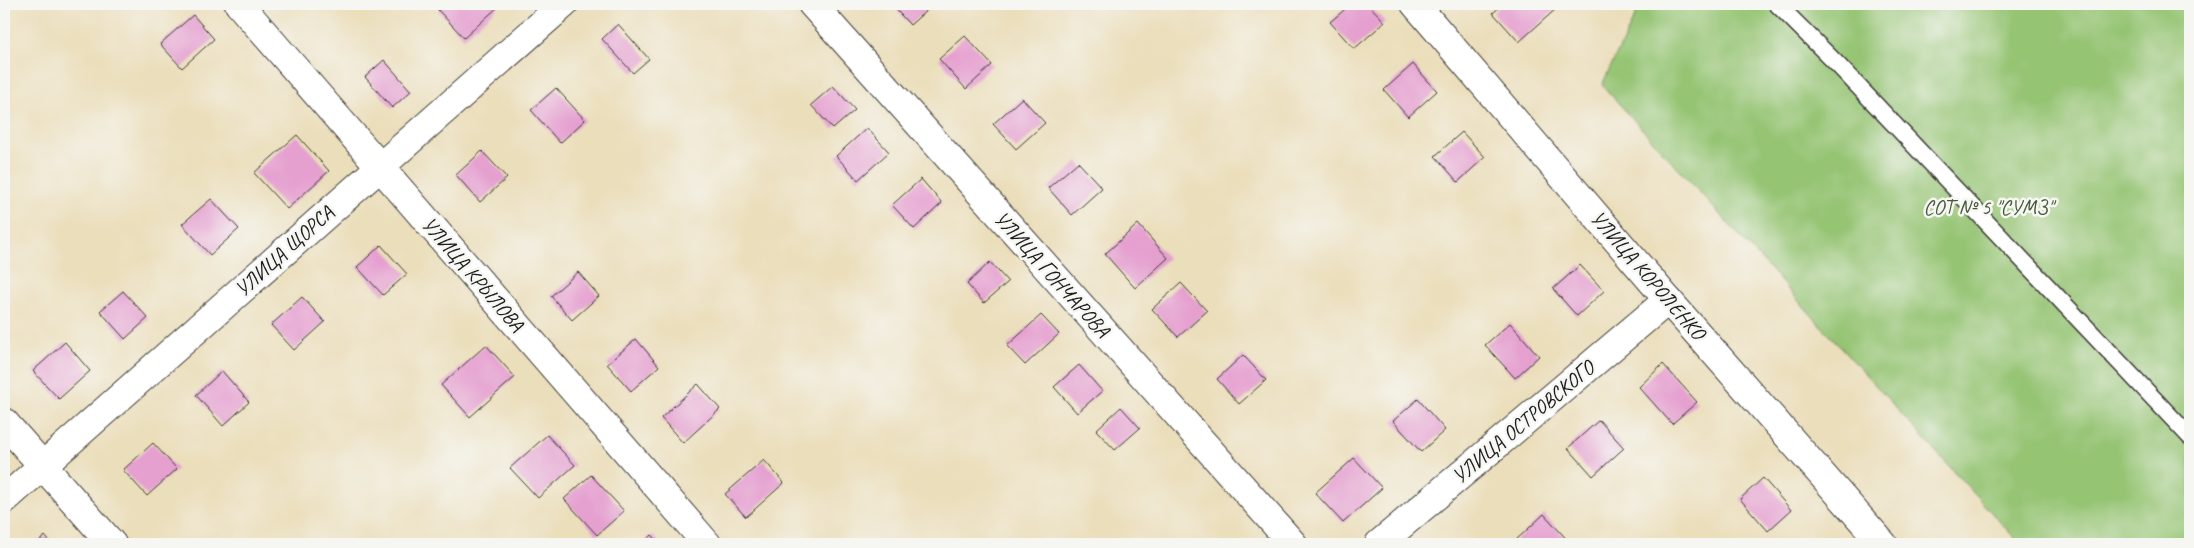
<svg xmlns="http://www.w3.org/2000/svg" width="2194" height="548" font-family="Caveat,sans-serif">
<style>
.green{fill:#95c473;stroke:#587048}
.building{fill:#e5a0d0}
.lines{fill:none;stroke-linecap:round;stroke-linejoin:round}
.service-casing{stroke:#3b3934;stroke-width:19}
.minor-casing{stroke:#3b3934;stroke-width:30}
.service{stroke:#fff;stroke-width:16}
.minor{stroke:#fff;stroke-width:28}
.labels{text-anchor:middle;stroke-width:5;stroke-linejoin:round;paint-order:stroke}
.park-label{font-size:21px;fill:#46573a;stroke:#f6f6f2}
.street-label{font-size:21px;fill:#1c1c1c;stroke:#f6f6f2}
</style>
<rect width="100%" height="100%" fill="#f6f6f2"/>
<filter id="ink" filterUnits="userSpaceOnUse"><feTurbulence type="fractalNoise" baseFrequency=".02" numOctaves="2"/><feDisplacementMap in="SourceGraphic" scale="10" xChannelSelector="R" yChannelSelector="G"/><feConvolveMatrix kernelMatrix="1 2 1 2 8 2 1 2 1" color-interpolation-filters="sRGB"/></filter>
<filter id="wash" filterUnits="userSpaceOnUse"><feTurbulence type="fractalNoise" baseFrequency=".0096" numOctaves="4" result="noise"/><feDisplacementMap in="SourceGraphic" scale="20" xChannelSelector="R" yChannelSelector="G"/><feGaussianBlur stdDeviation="1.12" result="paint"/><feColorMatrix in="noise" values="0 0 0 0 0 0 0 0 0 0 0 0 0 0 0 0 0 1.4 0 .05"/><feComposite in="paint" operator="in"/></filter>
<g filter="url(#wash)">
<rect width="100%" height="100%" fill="#ebdebb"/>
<polygon class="green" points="1641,4 2190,4 2190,544 2020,544 1602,85"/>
<g id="blocks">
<g class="building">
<polygon points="445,4 501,4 464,38 438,10"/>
<polygon points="891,4 922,4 927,10 910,25"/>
<polygon points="1351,4 1368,4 1385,22 1354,49 1330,22"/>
<polygon points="1503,4 1554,4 1557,8 1519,42 1493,13"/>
<polygon points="193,15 214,39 182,68 160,44"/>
<polygon points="618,24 649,59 633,73 602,39"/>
<polygon points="965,36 992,65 966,89 939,59"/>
<polygon points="384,60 411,91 392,108 365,77"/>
<polygon points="1413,64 1437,91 1408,117 1384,90"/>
<polygon points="833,86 855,110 833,129 811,105"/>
<polygon points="556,88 585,120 560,143 531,110"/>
<polygon points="1022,98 1045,123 1016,149 993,124"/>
<polygon points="867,128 889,152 858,180 836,156"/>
<polygon points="1462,132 1485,157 1458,182 1435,156"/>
<polygon points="297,135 329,171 287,209 254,173"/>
<polygon points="482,151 507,178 480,202 456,175"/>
<polygon points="1078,162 1102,188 1072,215 1048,188"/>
<polygon points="921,179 942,203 914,229 892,205"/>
<polygon points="211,199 239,229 210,255 182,224"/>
<polygon points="1138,224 1168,258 1135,288 1105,254"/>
<polygon points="381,245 407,274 383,295 357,267"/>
<polygon points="990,262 1008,282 984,303 967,284"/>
<polygon points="1580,265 1604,291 1577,316 1553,289"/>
<polygon points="578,272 599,296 572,320 551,296"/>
<polygon points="1181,283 1207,311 1178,337 1152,309"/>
<polygon points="123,291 148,318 125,339 100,311"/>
<polygon points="302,297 325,322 294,350 271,325"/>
<polygon points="1041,315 1059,334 1025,365 1007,346"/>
<polygon points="1510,323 1539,356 1515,378 1485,345"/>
<polygon points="636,339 659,366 631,391 607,364"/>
<polygon points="65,342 90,371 59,399 33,371"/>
<polygon points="486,345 515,377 470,417 441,385"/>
<polygon points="1243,355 1266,380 1239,404 1217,379"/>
<polygon points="1663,364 1697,402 1672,424 1639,387"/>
<polygon points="1079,365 1102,391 1077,413 1054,387"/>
<polygon points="222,371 249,402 223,426 196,395"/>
<polygon points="698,384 720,409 683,443 661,418"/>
<polygon points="1418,399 1445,430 1421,452 1393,421"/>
<polygon points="1121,407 1140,428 1115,450 1096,430"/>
<polygon points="1599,420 1624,448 1593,476 1568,448"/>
<polygon points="547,435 575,465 538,498 510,468"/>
<polygon points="153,443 177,469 147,496 123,470"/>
<polygon points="1354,458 1382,488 1343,523 1315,493"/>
<polygon points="764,460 784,483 746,517 725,494"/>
<polygon points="591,475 624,511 597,535 564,499"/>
<polygon points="1763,478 1791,510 1768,531 1740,499"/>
<polygon points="1544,514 1571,544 1518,544 1515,541"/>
<polygon points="652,535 661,544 642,544"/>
<polygon points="45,536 52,544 36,544"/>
<polygon points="803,538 809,544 796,544"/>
</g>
</g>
</g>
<g filter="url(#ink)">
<use href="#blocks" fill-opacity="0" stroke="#3b3934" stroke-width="1"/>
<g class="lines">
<g class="service-casing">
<polyline id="service" points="1777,4 1838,65 2190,437"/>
</g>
<g class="minor-casing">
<g id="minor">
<polyline points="239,4 707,544"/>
<polyline points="812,4 1293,544"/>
<polyline points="1415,4 1668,300 1883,544"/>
<polyline points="4,422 112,544"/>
<polyline points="4,500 564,4"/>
<polyline points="1379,544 1668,300"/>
</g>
</g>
<use href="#service" class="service"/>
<use href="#minor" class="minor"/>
</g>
</g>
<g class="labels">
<g class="park-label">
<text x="1988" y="214">СОТ № 5 "СУМЗ"</text>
</g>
<g class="street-label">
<text transform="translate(284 251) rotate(-42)" y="7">УЛИЦА ЩОРСА</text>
<text transform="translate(473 274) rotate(49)" y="7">УЛИЦА КРЫЛОВА</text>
<text transform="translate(1052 274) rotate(48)" y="7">УЛИЦА ГОНЧАРОВА</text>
<text transform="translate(1648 275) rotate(49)" y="7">УЛИЦА КОРОЛЕНКО</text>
<text transform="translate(1523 422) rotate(-40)" y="7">УЛИЦА ОСТРОВСКОГО</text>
</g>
</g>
<rect width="2194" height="548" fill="none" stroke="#f6f6f2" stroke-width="20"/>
</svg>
